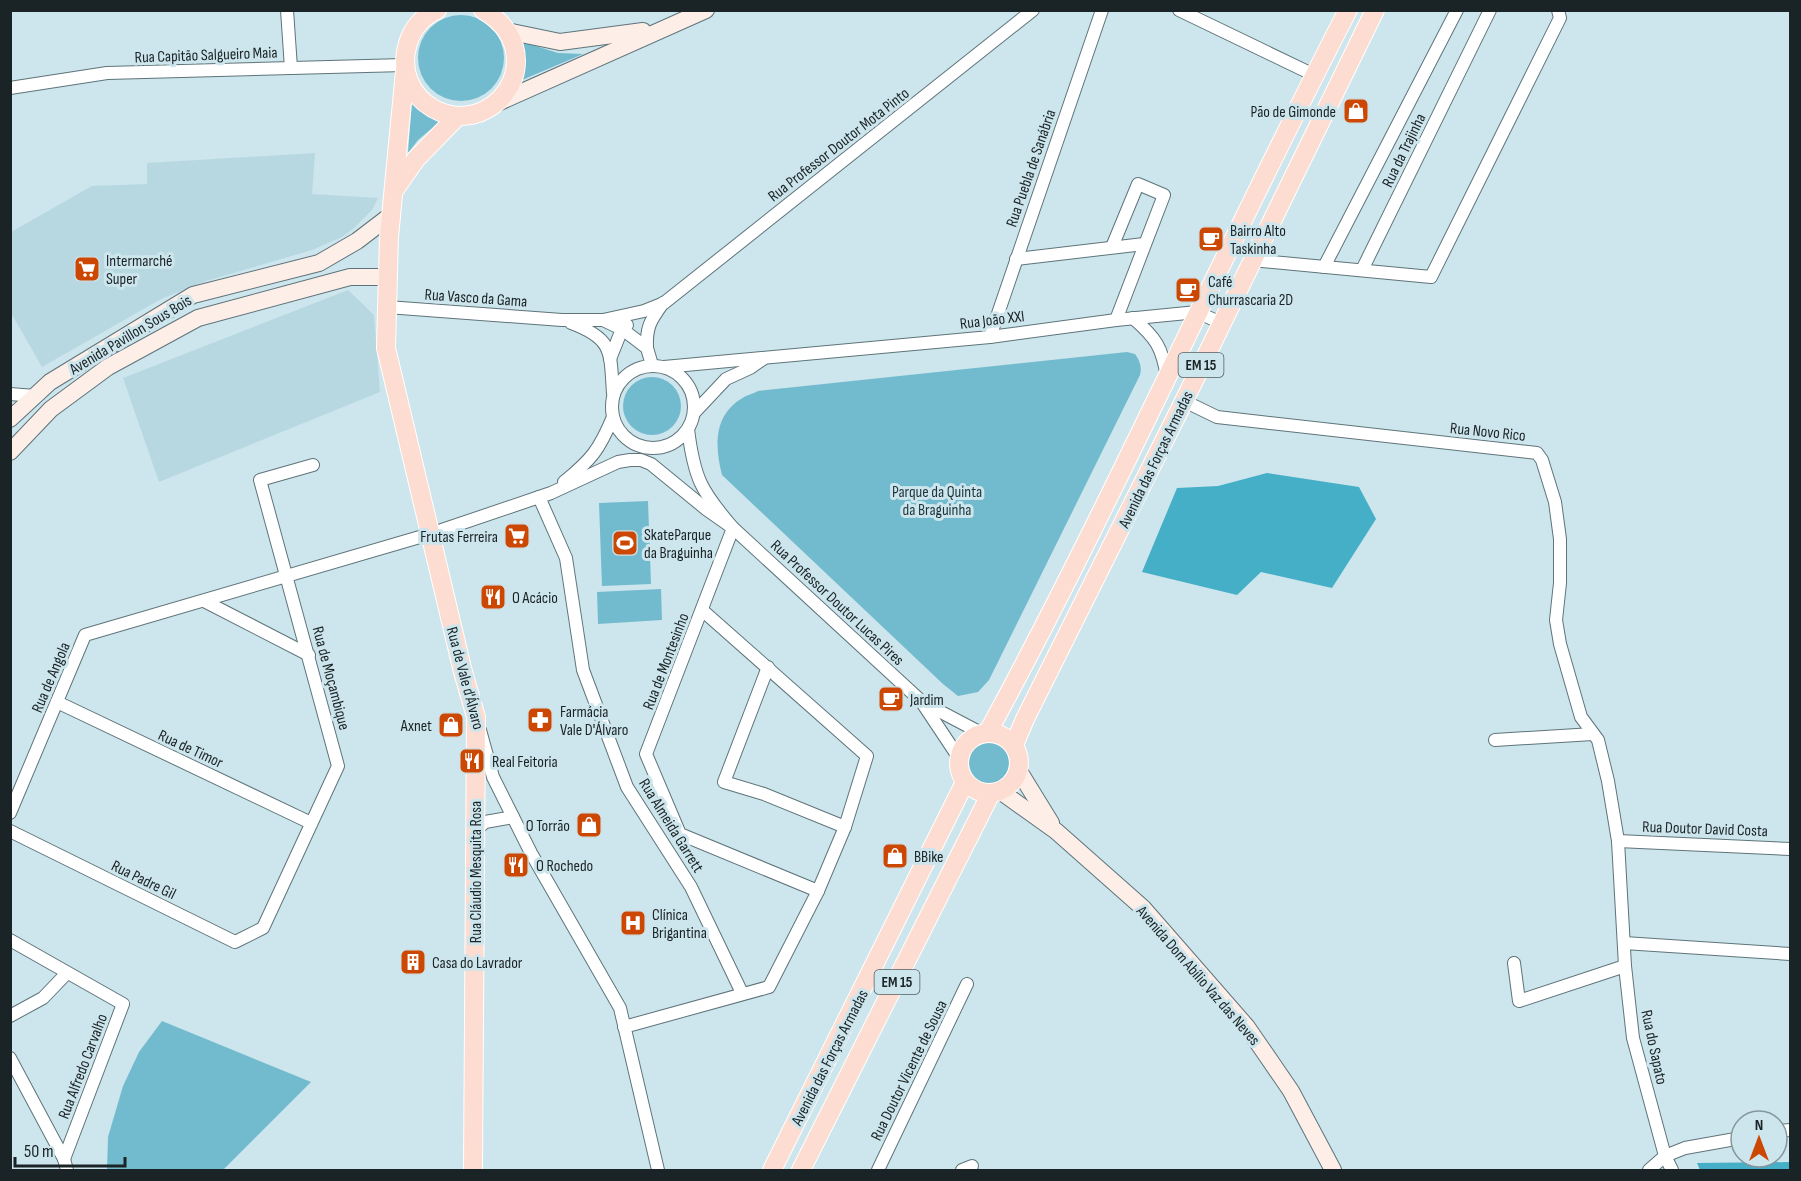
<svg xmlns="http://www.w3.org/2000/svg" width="1801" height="1181" font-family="'Sofia Sans Condensed',sans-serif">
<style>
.built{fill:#b8d8e1}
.green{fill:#72bbce}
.forest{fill:#46afc8}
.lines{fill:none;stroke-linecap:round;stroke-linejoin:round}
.street-casing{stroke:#5e747a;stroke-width:14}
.secondary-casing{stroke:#5e747a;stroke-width:18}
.primary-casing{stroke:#fff;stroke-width:20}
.street{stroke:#fff;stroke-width:12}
.secondary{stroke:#feeee8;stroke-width:16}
.primary{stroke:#fdddd1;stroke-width:18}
.labels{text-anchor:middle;stroke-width:6;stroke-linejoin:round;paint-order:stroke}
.shield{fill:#cde5ec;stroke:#505d61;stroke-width:1.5}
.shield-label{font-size:15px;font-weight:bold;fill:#1a2325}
.street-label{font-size:16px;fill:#1a2325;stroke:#cde5ec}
.poi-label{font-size:16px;fill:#1a2325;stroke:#cde5ec;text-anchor:start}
.park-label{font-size:16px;fill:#1d343b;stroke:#cde5ec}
</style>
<rect width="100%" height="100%" fill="#cde5ec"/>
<g class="built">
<polygon points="315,153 312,194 378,198 372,210 354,228 342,237 312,250 206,281 161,299 42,367 11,313 11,232 92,186 147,184 147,163"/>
<polygon points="348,290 374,315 380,392 159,482 123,378"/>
</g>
<g class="green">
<circle cx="461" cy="58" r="43"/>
<polygon points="523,42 558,53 583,54 522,80 525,62"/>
<polygon points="412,100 442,120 418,140 408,153"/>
<path d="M1127 352 1135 354C1140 361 1142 367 1140 375L989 680 978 692 958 696 943 684 722 475C715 448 713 416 741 399 746 395 753 394 758 391Z"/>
<circle cx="652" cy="406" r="29"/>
<polygon points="648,501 651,584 602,586 599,503"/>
<polygon points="661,589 662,620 598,624 597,592"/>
<circle cx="989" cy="763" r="20"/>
<polygon points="162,1021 311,1082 223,1170 107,1170 108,1137 123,1086 139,1052"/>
</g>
<g class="forest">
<polygon points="1267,473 1359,487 1376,519 1332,588 1261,572 1237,595 1142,572 1177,488 1218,486"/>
<polygon points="1790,1162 1790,1170 1700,1170 1697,1163"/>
</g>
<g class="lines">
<g class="street-casing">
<g id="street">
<polyline points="287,10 291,68"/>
<polyline points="1179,10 1314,75"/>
<polyline points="10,88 107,73 404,65"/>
<polyline points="1112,247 1138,184 1164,195 1116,320"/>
<polyline points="1016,259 1144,244"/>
<polyline points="1252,260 1431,277 1560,18 1558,10"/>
<polyline points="1324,267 1457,10"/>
<polyline points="1362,270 1490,10"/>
<polyline points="387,307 562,320 603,320 622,329 647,348 652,365"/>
<path d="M1133 318C1156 338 1162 347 1167 377"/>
<polyline points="603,320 644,311 664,303 1033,10"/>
<path d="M571 323C614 339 610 352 613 393"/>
<polyline points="990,337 1102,10"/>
<path d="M647 348C646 326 651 320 663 303"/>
<polyline points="610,359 622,329 627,325"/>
<circle cx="653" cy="407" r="41"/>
<polyline points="664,367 990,337 1116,320 1197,312 1221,323"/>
<polyline points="10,394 35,396"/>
<polyline points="1184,401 1217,417 1537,453 1542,460 1555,502 1560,539 1560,583 1556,620 1560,644 1581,717 1598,740 1608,781 1618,841 1625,966 1633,1038 1665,1156 1672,1170"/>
<polyline points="694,413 726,379 750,368 763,359"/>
<path d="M688 429C694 478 701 491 733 528L921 701 959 758"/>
<path d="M564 482C592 459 599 450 613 417"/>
<polyline points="539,497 566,558 583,670 627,787 691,887 742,993"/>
<polyline points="733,528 646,754 680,834 818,891"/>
<polyline points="204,601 309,655"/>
<polyline points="768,667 724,782 764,794 845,827"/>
<polyline points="57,702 311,823"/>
<polyline points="922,702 981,733"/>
<polyline points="480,730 493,777 531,853 620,1008 658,1170"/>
<polyline points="1495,740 1593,734"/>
<polyline points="10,813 85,635 430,534 551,493 618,462 630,460 641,460 651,464 706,509 733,528"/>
<polyline points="10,831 235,942 263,928 338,766 260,480 313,465"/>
<polyline points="475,831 485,822 513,817"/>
<polyline points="1618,841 1790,849"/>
<polyline points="10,940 123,1004 64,1159"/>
<polyline points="1624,943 1790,954"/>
<polyline points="1514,963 1519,1001 1625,966"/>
<polyline points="10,1016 43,998 67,973"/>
<polyline points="624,1027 769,987 818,891 845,827 867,756 702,610"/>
<polyline points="10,1058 64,1159 67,1170"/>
<polyline points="1777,1131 1790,1130"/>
<polyline points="878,1170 967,984"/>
<polyline points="962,1170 972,1166"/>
<polyline points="1649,1170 1665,1156 1685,1148 1741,1138"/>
</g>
</g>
<g class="secondary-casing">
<g id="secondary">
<polyline points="507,31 560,42 643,31"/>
<polyline points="495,104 706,10"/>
<polyline points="10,419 50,382 193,295 319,263 357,241 391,215"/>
<polyline points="10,452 51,409 108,367 198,318 350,277 388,277"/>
<polyline points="1019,771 1051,823"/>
<polyline points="1000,791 1056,831 1143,908 1247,1027 1291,1091 1333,1170"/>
</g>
</g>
<g class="primary-casing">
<g id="primary">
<path d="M437 10C423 16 412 29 408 43 390 100 460 141 501 98 510 88 516 75 516 61 516 38 502 21 483 10"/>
<polyline points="405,71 389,237 386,348 463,672 476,717 473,1170"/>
<polyline points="395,189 416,159 458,116"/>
<path d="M988 732C1116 496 1224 249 1348 10"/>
<circle cx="989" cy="763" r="30"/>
<polyline points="1014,745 1025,719 1184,401 1375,10"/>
<polyline points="772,1170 965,782"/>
<polyline points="801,1170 991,793"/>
</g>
</g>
<use href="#street" class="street"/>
<use href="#secondary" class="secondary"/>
<use href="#primary" class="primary"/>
</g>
<defs>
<g id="shop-square" transform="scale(1.35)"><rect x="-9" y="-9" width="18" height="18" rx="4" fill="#cc4701" stroke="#cde5ec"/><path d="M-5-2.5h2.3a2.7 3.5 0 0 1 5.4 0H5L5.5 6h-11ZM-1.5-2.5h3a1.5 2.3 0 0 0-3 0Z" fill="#fff"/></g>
<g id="cafe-square" transform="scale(1.35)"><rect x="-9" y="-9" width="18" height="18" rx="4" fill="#cc4701" stroke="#cde5ec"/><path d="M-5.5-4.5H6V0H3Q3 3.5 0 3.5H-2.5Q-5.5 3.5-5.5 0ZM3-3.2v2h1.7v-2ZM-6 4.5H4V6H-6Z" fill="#fff"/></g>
<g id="supermarket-square" transform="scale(1.35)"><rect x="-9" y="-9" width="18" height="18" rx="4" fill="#cc4701" stroke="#cde5ec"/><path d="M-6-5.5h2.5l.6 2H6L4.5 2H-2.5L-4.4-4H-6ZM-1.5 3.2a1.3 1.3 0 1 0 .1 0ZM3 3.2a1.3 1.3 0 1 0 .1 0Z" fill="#fff"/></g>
<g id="stadium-square" transform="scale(1.35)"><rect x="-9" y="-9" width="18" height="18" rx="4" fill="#cc4701" stroke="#cde5ec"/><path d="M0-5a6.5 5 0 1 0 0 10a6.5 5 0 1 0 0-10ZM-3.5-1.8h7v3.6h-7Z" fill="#fff"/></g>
<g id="restaurant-square" transform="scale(1.35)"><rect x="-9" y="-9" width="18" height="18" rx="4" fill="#cc4701" stroke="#cde5ec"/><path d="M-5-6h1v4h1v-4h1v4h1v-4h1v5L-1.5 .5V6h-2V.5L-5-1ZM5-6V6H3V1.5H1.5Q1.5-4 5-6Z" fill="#fff"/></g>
<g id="pharmacy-square" transform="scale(1.35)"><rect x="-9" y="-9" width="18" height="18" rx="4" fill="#cc4701" stroke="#cde5ec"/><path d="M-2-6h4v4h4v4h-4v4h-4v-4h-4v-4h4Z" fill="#fff"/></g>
<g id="hospital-square" transform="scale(1.35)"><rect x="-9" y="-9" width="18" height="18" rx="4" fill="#cc4701" stroke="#cde5ec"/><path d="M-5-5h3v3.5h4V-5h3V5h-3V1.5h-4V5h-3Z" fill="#fff"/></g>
<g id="building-square" transform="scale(1.35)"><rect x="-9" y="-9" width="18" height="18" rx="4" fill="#cc4701" stroke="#cde5ec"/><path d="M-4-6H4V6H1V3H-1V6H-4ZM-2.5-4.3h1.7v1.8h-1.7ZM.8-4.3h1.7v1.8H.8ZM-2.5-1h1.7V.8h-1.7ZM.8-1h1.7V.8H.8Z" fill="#fff"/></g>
</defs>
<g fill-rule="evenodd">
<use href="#shop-square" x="1356" y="111"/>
<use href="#cafe-square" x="1211" y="239"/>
<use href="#supermarket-square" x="87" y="269"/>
<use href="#cafe-square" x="1188" y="290"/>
<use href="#supermarket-square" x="517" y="536"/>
<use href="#stadium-square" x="625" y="543"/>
<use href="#restaurant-square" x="493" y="597"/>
<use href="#cafe-square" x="891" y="699"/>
<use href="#pharmacy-square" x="540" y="720"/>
<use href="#shop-square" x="451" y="725"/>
<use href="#restaurant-square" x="472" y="761"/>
<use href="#shop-square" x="589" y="825"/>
<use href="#shop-square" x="895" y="856"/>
<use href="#restaurant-square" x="516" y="865"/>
<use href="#hospital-square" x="633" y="923"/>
<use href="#building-square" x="413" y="962"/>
</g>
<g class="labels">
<g class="shield">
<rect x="1178.5" y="353" width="45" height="24" rx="4.5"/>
<rect x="874.5" y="970" width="45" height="24" rx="4.5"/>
</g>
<g class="shield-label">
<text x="1201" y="370">EM 15</text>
<text x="897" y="987">EM 15</text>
</g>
<g class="street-label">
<text transform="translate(206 54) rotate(-2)" y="6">Rua Capitão Salgueiro Maia</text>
<text transform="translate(838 144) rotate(-38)" y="6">Rua Professor Doutor Mota Pinto</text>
<text transform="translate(1403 150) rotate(-64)" y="6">Rua da Trajinha</text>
<text transform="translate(1030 168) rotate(-71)" y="6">Rua Puebla de Sanábria</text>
<text transform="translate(476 297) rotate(4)" y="6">Rua Vasco da Gama</text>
<text transform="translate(992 319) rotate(-7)" y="6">Rua João XXI</text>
<text transform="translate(130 334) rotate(-31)" y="6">Avenida Pavillon Sous Bois</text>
<text transform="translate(1488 431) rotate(6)" y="6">Rua Novo Rico</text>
<text transform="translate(1155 459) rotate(-64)" y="6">Avenida das Forças Armadas</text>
<text transform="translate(838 602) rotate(43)" y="6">Rua Professor Doutor Lucas Pires</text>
<text transform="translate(665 661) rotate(-69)" y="6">Rua de Montesinho</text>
<text transform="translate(50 677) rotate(-67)" y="6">Rua de Angola</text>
<text transform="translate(332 678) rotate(75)" y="6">Rua de Moçambique</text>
<text transform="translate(466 678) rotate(75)" y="6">Rua de Vale d'Álvaro</text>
<text transform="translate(191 748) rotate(25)" y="6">Rua de Timor</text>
<text transform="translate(672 825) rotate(58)" y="6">Rua Almeida Garrett</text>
<text transform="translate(1705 828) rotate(2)" y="6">Rua Doutor David Costa</text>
<text transform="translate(475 872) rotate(-90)" y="6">Rua Cláudio Mesquita Rosa</text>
<text transform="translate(144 879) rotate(26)" y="6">Rua Padre Gil</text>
<text transform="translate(1199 975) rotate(49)" y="6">Avenida Dom Abílio Vaz das Neves</text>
<text transform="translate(1655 1047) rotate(78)" y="6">Rua do Sapato</text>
<text transform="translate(829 1057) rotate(-63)" y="6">Avenida das Forças Armadas</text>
<text transform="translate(82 1066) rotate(-69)" y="6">Rua Alfredo Carvalho</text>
<text transform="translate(908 1070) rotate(-64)" y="6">Rua Doutor Vicente de Sousa</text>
</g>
<g class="poi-label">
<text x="1336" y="117" text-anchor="end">Pão de Gimonde</text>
<text x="1230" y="236">Bairro Alto<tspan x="1230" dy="18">Taskinha</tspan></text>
<text x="106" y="266">Intermarché<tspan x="106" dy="18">Super</tspan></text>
<text x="1208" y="287">Café<tspan x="1208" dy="18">Churrascaria 2D</tspan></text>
<text x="644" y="540">SkateParque<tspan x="644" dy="18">da Braguinha</tspan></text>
<text x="498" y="542" text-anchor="end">Frutas Ferreira</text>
<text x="512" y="603">O Acácio</text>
<text x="910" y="705">Jardim</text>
<text x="560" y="717">Farmácia<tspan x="560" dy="18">Vale D'Álvaro</tspan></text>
<text x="432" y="731" text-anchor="end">Axnet</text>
<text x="492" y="767">Real Feitoria</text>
<text x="570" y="831" text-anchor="end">O Torrão</text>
<text x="914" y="862">BBike</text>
<text x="536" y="871">O Rochedo</text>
<text x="652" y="920">Clínica<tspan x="652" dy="18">Brigantina</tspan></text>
<text x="432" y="968">Casa do Lavrador</text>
</g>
<g class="park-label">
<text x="937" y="497">Parque da Quinta<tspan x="937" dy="18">da Braguinha</tspan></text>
</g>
</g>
<rect width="1801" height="1181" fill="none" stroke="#1a2325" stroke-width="24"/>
<g transform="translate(1759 1139)"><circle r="28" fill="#cde5ec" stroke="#85979c" stroke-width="1.5"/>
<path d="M0-4.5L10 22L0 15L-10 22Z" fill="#cc4701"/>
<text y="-9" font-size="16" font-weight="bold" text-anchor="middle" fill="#1a2325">N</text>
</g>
<path d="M15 1157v9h110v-9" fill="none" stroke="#1a2325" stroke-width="3"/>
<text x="24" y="1157" font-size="18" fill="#1a2325" stroke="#cde5ec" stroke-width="4.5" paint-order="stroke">50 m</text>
</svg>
